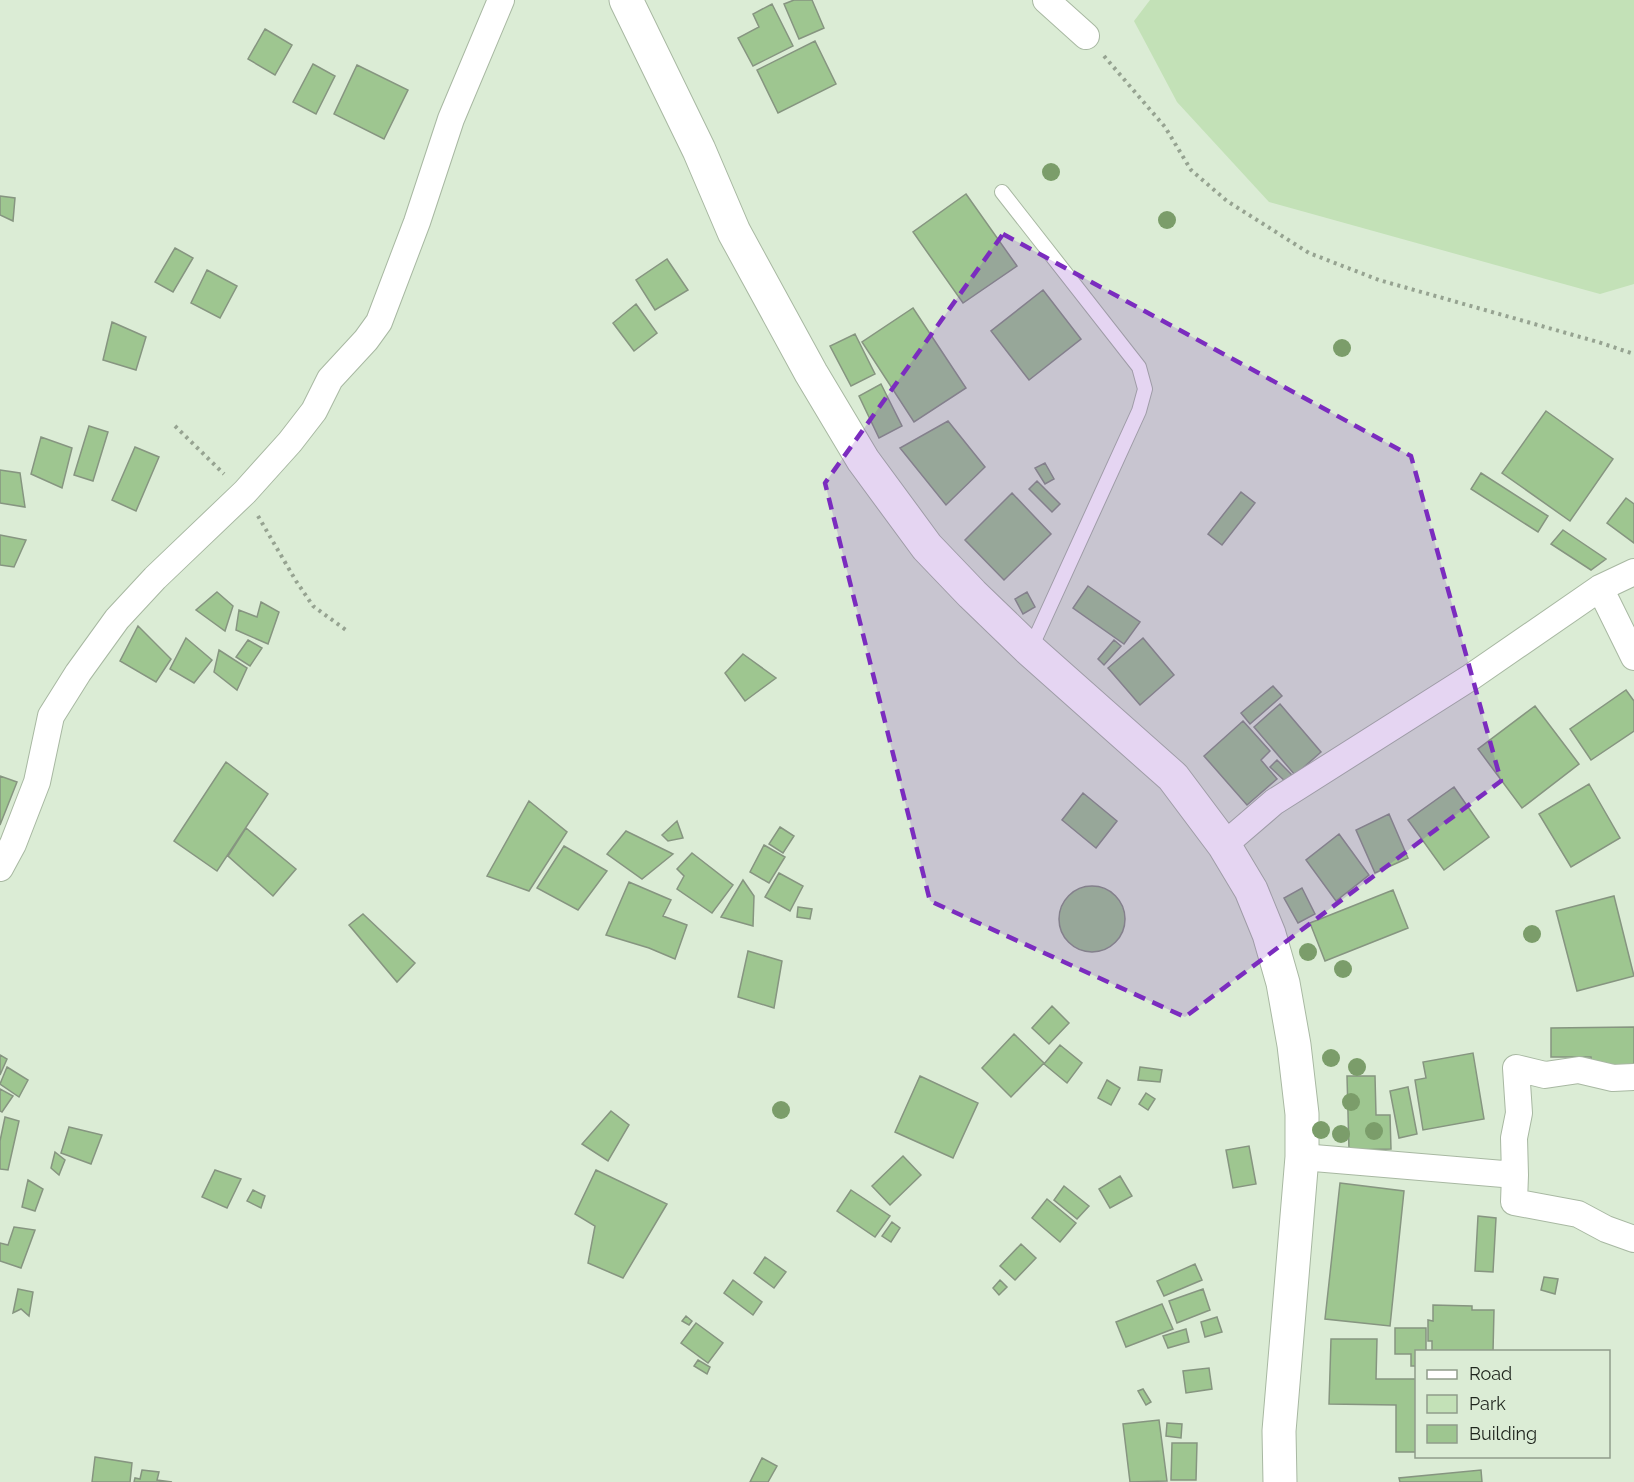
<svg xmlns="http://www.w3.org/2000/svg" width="1634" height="1482" font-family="Raleway,sans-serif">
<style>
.green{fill:#c3e1b7}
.building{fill:#9ec690;stroke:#869580;stroke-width:1.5}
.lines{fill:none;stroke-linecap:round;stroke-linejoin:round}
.service-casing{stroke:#a8b8a2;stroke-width:16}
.minor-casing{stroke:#a8b8a2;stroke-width:28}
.secondary-casing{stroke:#a8b8a2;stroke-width:35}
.path{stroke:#96a391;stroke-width:4;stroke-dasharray:3 4.5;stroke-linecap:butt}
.service{stroke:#fff;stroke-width:14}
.minor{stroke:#fff;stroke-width:26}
.secondary{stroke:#fff;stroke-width:33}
.tree{fill:#7b9d6a}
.marked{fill:#7b2cbf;fill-opacity:0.2;stroke:#7b2cbf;stroke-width:4.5;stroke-dasharray:12 8;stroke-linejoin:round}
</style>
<rect width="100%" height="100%" fill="#dbecd5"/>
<path class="green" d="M1150 0H1634V284L1600 294 1269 202 1177 102 1134 21Z"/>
<path class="building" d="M794 0H812L824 28 799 39 784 4Z
M772 4 793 46 753 66 738 38 759 27 753 14Z
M265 29 292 45 275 75 248 59Z
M815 41 836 84 778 113 757 70Z
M313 64 335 76 316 114 293 102Z
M357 65 408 90 384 139 334 114Z
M966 194 1017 266 963 303 913 232Z
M0 196 15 198 13 221 0 215Z
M175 248 193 258 173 292 155 282Z
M667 259 688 290 655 310 636 280Z
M207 270 237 286 220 318 191 303Z
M1043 290 1081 339 1029 380 991 331Z
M636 304 657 333 634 351 613 323Z
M913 308 966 388 914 422 862 342Z
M112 322 146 337 136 370 103 360Z
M855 334 875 374 851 386 830 346Z
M881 384 902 426 879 438 859 396Z
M1546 411 1613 459 1570 521 1502 473Z
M948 421 985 467 946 505 900 448Z
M89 426 108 432 93 481 74 475Z
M41 437 72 448 62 488 31 474Z
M135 447 159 457 136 511 112 500Z
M1045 463 1054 479 1045 484 1035 468Z
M0 470 20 473 25 507 0 503Z
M1481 473 1548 516 1538 532 1471 489Z
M1037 481 1060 504 1052 512 1029 489Z
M1241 492 1255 503 1222 545 1208 534Z
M1012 493 1051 534 1004 580 965 540Z
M1626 498 1634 504V543L1607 523Z
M1563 530 1606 559 1591 570 1551 544Z
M0 535 26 540 14 567 0 565Z
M1088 586 1140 622 1124 644 1073 608Z
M217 592 233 606 225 631 196 610Z
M1027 592 1035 607 1023 614 1015 599Z
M261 602 279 612 268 644 236 630 239 610 257 617Z
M138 626 171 659 156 682 120 661Z
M186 638 212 660 194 683 170 669Z
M1143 638 1174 675 1140 705 1108 668Z
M248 640 262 648 250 666 236 657Z
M1114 640 1121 646 1104 665 1098 659Z
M219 650 247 668 237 690 214 672Z
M743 654 776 678 745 701 725 673Z
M1273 686 1282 696 1250 724 1241 713Z
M1626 690 1634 701V731L1591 760 1570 729Z
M1280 704 1321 752 1295 775 1254 727Z
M1535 706 1579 764 1522 808 1478 749Z
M1243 721 1270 751 1261 760 1277 779 1247 805 1204 756Z
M1277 760 1295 778 1289 785 1270 767Z
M226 762 268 794 217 871 174 841Z
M0 776 17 782 0 825Z
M1589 784 1620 838 1571 867 1539 814Z
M1454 787 1489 837 1444 870 1408 820Z
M1083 793 1117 821 1096 848 1062 820Z
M529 801 567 832 529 891 487 876Z
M1389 814 1408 858 1375 873 1356 830Z
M677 821 683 838 668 841 662 835Z
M780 827 794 836 783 853 769 844Z
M246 828 296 869 273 896 228 856Z
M626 831 673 854 642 879 607 854Z
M1339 834 1369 875 1336 901 1306 860Z
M764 845 785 857 769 883 750 872Z
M564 846 607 871 578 910 537 888Z
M692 853 733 885 712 913 677 889 684 876 677 869Z
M779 873 803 886 790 911 765 897Z
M743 880 754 896 753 926 721 917Z
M629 882 671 900 663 916 687 925 675 959 649 948 606 935Z
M1059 919a33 33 0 1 1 66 0a33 33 0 1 1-66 0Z
M1302 888 1315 914 1298 923 1284 898Z
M1393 890 1408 928 1325 961 1310 923Z
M1614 896 1634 976 1577 991 1556 911Z
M798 907 812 909 810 919 797 917Z
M363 914 415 963 397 982 349 925Z
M748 951 782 961 774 1008 738 997Z
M1052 1006 1069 1023 1049 1044 1032 1028Z
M1634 1027V1078L1592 1066 1591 1057H1551V1028Z
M1014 1034 1044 1063 1011 1097 982 1068Z
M1060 1045 1082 1063 1067 1083 1044 1064Z
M1473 1053 1484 1119 1423 1130 1415 1080 1426 1078 1423 1062Z
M0 1055 7 1059 0 1075Z
M7 1067 28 1080 19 1097 0 1084Z
M1140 1067 1162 1070 1160 1082 1138 1080Z
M920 1076 978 1103 953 1158 895 1132Z
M1347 1076H1375L1376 1115H1390L1391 1149 1349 1150Z
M1107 1080 1120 1088 1111 1105 1098 1098Z
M1408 1087 1417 1134 1399 1138 1390 1091Z
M0 1089 13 1096 2 1112 0 1111Z
M1146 1093 1155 1099 1148 1110 1139 1104Z
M611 1111 629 1125 608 1161 582 1144Z
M5 1117 19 1121 8 1170 0 1169V1141Z
M69 1127 102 1135 91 1164 61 1153Z
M1249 1146 1256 1184 1233 1188 1226 1150Z
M55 1152 65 1160 59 1175 51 1168Z
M903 1156 921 1175 890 1205 872 1186Z
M215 1170 241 1179 227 1208 202 1197Z
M596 1170 667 1204 623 1278 588 1263 595 1226 575 1214Z
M1120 1176 1132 1196 1110 1208 1099 1189Z
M28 1180 43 1189 35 1211 22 1207Z
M1340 1183 1404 1191 1390 1326 1325 1319Z
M1064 1186 1089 1206 1077 1219 1054 1200Z
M253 1190 265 1196 261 1208 247 1201Z
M851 1190 890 1216 875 1237 837 1211Z
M1047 1199 1076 1223 1060 1242 1032 1218Z
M1478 1216 1496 1218 1493 1272 1475 1271Z
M892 1222 900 1228 891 1242 882 1236Z
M14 1227 35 1230 21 1268 0 1261V1243L8 1245Z
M1021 1244 1036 1258 1015 1280 1000 1266Z
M765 1257 786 1272 774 1288 754 1273Z
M1195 1264 1202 1280 1164 1296 1157 1281Z
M1544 1277 1558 1279 1555 1294 1541 1290Z
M733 1280 762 1302 753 1315 724 1293Z
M1000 1280 1007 1287 999 1295 993 1288Z
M18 1289 33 1292 29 1316 21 1309 13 1313Z
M1203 1289 1210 1310 1177 1323 1169 1301Z
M1162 1304 1173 1329 1126 1347 1116 1322Z
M1433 1305 1472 1306V1310H1494L1493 1352H1432V1341H1428V1320L1433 1321Z
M686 1316 692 1321 689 1325 682 1321Z
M1217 1317 1222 1332 1205 1337 1201 1322Z
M696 1323 723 1343 708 1363 681 1343Z
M1395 1328H1426V1352H1416V1366H1411V1354H1395Z
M1186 1329 1189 1342 1168 1348 1163 1336Z
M1331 1339H1377L1376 1379H1416V1452H1396V1405L1329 1404Z
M698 1360 710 1367 707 1374 694 1366Z
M1209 1368 1212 1389 1186 1393 1183 1371Z
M1143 1389 1151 1402 1146 1405 1138 1391Z
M1159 1420 1167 1481 1130 1482 1123 1424Z
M1167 1423 1182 1424 1181 1438 1166 1436Z
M1172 1443H1197L1196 1480H1171Z
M95 1457 132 1463 130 1482H92Z
M762 1458 777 1466 768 1482H750Z
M142 1470 159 1472 157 1480 172 1482H134L135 1478 140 1479Z
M1481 1470 1482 1482H1400L1399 1478Z"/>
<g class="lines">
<g class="service-casing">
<path id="service" d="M1002 192 1139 367 1145 389 1139 411 1030 650"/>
</g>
<g class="minor-casing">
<path id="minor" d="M1046 0 1086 36
M1600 588 1634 657
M1224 845 1274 802 1471 677 1600 588 1634 572
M0 868 13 844 37 782 51 716 78 673 117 619 155 578 245 492 290 442 314 411 330 379 366 340 379 322 417 222 451 119 501 0
M1634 1077 1613 1078 1579 1070 1545 1075 1516 1068 1519 1113 1514 1138 1515 1175 1514 1202 1578 1214 1606 1229 1634 1239
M1302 1157 1515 1175"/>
</g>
<g class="secondary-casing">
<path id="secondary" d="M626 0 699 150 734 232 811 373 863 460 927 547 972 594 1030 650 1173 777 1224 845 1251 890 1269 934 1283 983 1294 1045 1302 1114V1157L1279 1431 1280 1482"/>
</g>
<path class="path" d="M1104 56 1165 127 1191 170 1227 201 1309 253 1379 280 1598 342 1634 354
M175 426 224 474
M258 516 296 581 313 606 346 630"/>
<use href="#service" class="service"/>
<use href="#minor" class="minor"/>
<use href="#secondary" class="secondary"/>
</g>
<g class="tree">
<circle cx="1051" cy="172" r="9"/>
<circle cx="1167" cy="220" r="9"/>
<circle cx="1342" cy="348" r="9"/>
<circle cx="1532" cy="934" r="9"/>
<circle cx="1308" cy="952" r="9"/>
<circle cx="1343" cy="969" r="9"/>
<circle cx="1331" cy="1058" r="9"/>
<circle cx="1357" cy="1067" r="9"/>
<circle cx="1351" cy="1102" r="9"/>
<circle cx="781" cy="1110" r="9"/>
<circle cx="1321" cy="1130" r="9"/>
<circle cx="1374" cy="1131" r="9"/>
<circle cx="1341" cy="1134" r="9"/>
</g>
<path class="marked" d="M1003 234 1411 456 1501 781 1185 1017 930 901 825 483Z"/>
<rect x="1415" y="1350" width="195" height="108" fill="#dbecd5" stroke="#909c8b" stroke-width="1.5"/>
<rect x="1427" y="1370" width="30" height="9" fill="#ffffff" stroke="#909c8b" stroke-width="1.5"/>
<text x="1469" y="1380" font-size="18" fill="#1f251d">Road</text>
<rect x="1427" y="1395" width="30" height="18" fill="#c3e1b7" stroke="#909c8b" stroke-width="1.5"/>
<text x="1469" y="1410" font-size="18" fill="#1f251d">Park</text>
<rect x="1427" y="1425" width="30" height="18" fill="#9ec690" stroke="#909c8b" stroke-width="1.5"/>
<text x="1469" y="1440" font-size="18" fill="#1f251d">Building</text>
</svg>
